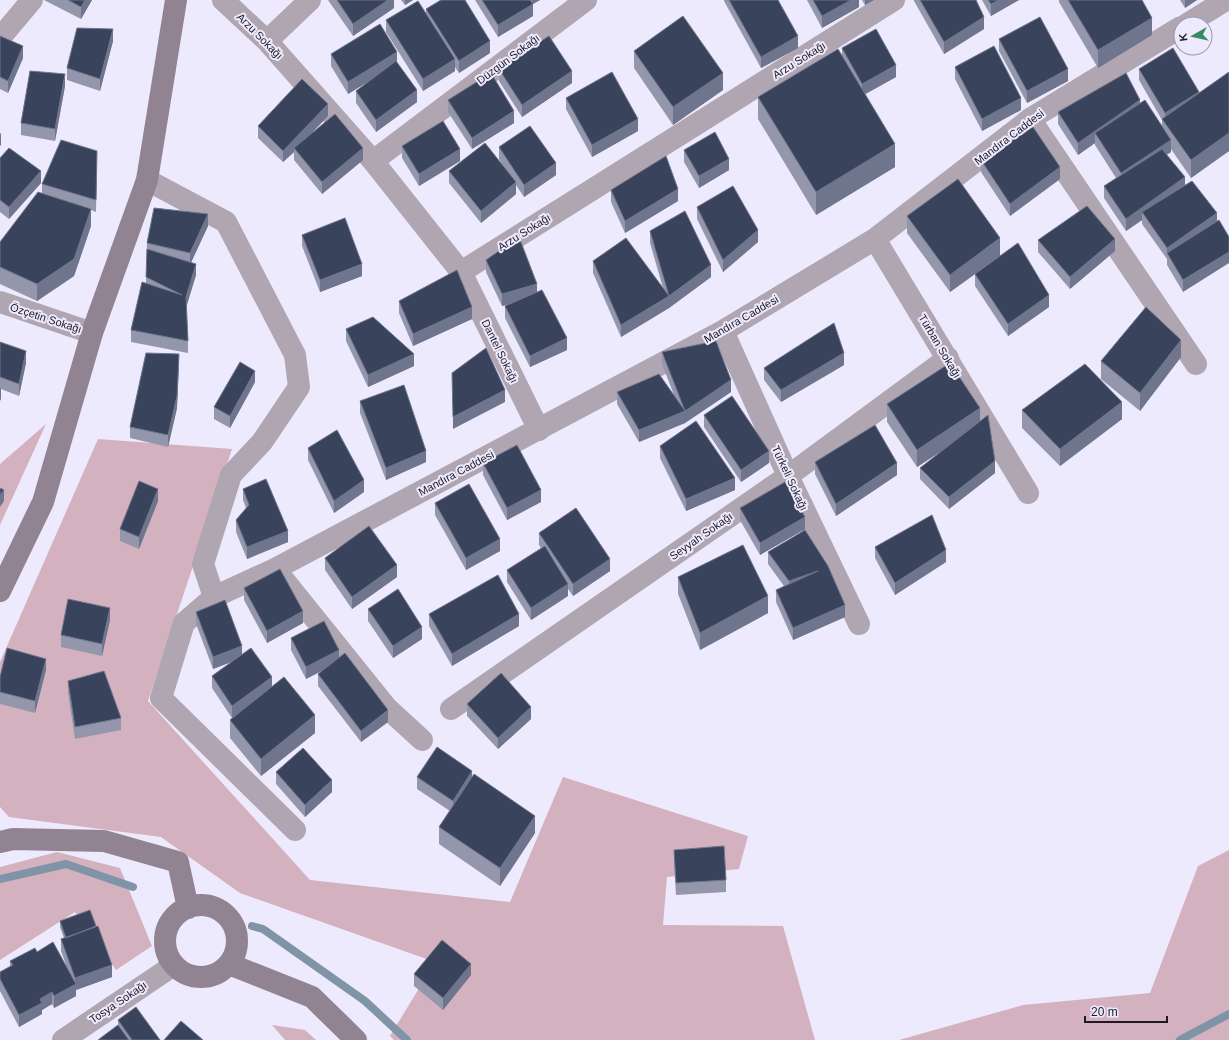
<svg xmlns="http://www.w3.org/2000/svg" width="1229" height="1040" font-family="Helvetica,sans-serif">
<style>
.forest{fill:#d4b1bf}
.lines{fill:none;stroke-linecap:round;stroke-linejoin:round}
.stream{stroke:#8094a8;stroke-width:8}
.street{stroke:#b0a6b1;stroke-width:22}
.secondary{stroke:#928393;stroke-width:22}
.wall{fill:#9496ac}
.shaded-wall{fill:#6f758c}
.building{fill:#39435c;stroke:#6f758c}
.labels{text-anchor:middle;stroke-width:4;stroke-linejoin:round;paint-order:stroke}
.street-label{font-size:11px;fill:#1d1a26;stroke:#eeeafd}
</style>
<rect width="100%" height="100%" fill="#eeeafd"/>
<path class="forest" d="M46 424 0 525V464Z
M98 439 232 449 148 701 310 880 510 902 563 777 748 836 739 869 667 877 663 925 783 926 815 1040H394L390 1036 435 962 240 893 161 837 9 817 0 807V662Z
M1229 850V1040H899L1023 1005 1150 993 1198 866Z
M57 852 120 868 152 946 116 970 75 912 0 960V867Z
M272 1025 305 1030 316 1040H285Z"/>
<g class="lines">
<path class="stream" d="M0 879 66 864 133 887
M252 926 263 929 365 1001 407 1040
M1180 1040 1229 1014"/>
<path class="street" d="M223 0 267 41 373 161 461 272 894 0
M1187 24 1226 0
M0 38 32 0
M267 41 310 0
M1030 119 1196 364
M373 161 586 0
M147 180 226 222 295 355 299 387 262 442 231 475 203 564 214 597 184 623 161 698 295 830
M875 239 1028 493
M461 272 539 430
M0 302 92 333
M723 331 788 476 859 624
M275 569 723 331 875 239 1030 119 1181 27
M214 597 275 569 386 707 422 740
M451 709 788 476 948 358
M63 1040 174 965"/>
<path class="secondary" d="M0 591 43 502 92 333 147 180 176 0
M0 842 13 839 104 841 178 862 188 908
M165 941a36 36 0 1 1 72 0a36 36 0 1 1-72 0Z
M229 964 312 997 356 1040"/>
</g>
<path class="wall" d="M44 0H92L81 19Z
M328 0H394V8L353 36Z
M401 0H413L405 5Z
M475 0H540L533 4V16L498 37Z
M724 0H778L798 48 761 68 724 1Z
M807 0H859V7L822 28Z
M862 0H874L865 5Z
M914 0H976L984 29 944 54 914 1Z
M982 0H1019L991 16Z
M1059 0H1142L1152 35 1098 68 1059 2Z
M1180 0H1197L1185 8Z
M426 9 490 53 459 73 455 67V71L423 91 386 32V20L426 14Z
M0 36 23 58 8 93 0 89Z
M999 39 1068 81 1027 103 999 51Z
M113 41 100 91 67 80V68Z
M842 48 896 77 865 94 895 167 816 215 758 119V97L842 55Z
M634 51 723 90 673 125 634 68Z
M331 54 397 63 417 102 376 132 356 103V91L371 80 348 94 331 66Z
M955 67 1021 110 982 131 955 79Z
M499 69 572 83 522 117 499 81Z
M1139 69 1199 93 1229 72V151L1191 178 1171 149V152L1166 155 1185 177 1183 292 1167 265V259L1142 224V220L1126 231 1104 198V186L1116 178 1095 145V143L1078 155 1058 124V112L1140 103 1162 126V120L1139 80Z
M65 86 55 141 21 135V123Z
M566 98 638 131 592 157 566 109Z
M448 100 514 123 472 149 448 112Z
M328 116 310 135 363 160 322 194 294 160V152L283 162 258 138V126Z
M402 146 460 161 419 186 402 158Z
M499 147 556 175 524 197 516 185V194L481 223 449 183V171L503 166 499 159Z
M684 150 729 170 699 188 684 162Z
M0 158 41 183 9 219 0 212Z
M981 160 1060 179 1010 216 981 172Z
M97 163 96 212 91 210V226L74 276 37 301 0 284V242L42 193V184Z
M611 190 678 201 625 233 611 202Z
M697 207 758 242 723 272 697 219Z
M907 216 1000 256 1049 307 1008 336 975 286V274L950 292 907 233Z
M208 226 191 262 196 275 186 307 188 341V353L131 342V330L146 283 147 243Z
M650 231 711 277 669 308 621 337 593 273V261L663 288 650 243Z
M302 235 362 276 320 292 302 246Z
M1038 240 1115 251 1070 289 1038 252Z
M486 260 537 293 567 350 530 367 505 318V306L510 304 502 306 486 272Z
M399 301 472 319 413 346 399 313Z
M346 329 414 366 368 387 346 341Z
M0 342 26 363 19 396 1 389 0 401Z
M662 352 731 392 685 423 639 442 617 404V392L674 395 662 364Z
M1181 357 1140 411 1101 379V361Z
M844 365 781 402 764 380V368Z
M179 366 177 408 168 447 130 438V427Z
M255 382 230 428 214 419V407Z
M360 401 426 462 386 480 360 413Z
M887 404 980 422 995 473 949 509 920 479V468L941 451 917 467 887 422Z
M1022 410 1122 419 1060 466 1022 428Z
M704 415 769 463 741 482 704 427Z
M660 446 735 490 686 511 660 458Z
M308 448 364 492 334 513 308 460Z
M815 462 897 475 836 516 815 474Z
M483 463 541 502 507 520 483 475Z
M243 489 288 542 247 559 236 532V520L246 508 243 500Z
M158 501 139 549 120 541V529Z
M435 503 500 551 466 570 435 515Z
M740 508 805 529 760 555 740 520Z
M539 533 610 571 573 596 568 589V596L531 620 507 582V570L541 548 539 545Z
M875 547 946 562 895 595 875 558Z
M768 552 845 617 793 640 776 602V590L784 586 768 564Z
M325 558 397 577 352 609 325 570Z
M678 577 768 613 700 650 678 594Z
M244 588 303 623 267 643 244 600Z
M368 609 422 639 393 658 368 621Z
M196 612 242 655 315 733 261 776 230 738V720L245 708 232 718 212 688V676L233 661 213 669 196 624Z
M429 614 519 626 452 666 429 626Z
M110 620 102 656 61 647V635Z
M291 638 339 658 388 722 361 742 318 686V674L325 669 306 679 291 650Z
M46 670 35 713 0 704V677Z
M68 681 121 718V730L75 739 68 693Z
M467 704 531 719 498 749 467 716Z
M276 772 332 792 305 817 276 784Z
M417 777H472L535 833 500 886 439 844V827L450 811 417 789Z
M674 850 726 880V892L676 895 674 862Z
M60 921 112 977 76 990V996L54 1008 52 1004 42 1010V1014L19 1027 0 991V972L10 966V961L37 952 66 965 61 951V939L64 938 60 927Z
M414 974 471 975 443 1010 414 986Z
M118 1020 160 1040H98L118 1025Z"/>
<path class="shaded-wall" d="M85 0H92L81 19V7Z
M388 0H394V8L353 36V24Z
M405 0H413L405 5Z
M532 0H540L533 4V16L498 37V25L532 4Z
M851 0H859V7L822 28V16Z
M865 0H874L865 5Z
M999 0H1019L991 16V4Z
M1185 0H1197L1185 8Z
M984 17V29L944 54V42Z
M1152 18V35L1098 68V50Z
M113 29V41L100 91V79Z
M798 36V48L761 68V57Z
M490 41V53L459 73V61Z
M23 46V58L8 93V81Z
M397 52V64L348 94V82Z
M455 59V71L423 91V79Z
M896 65V77L862 96V84Z
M1068 69V81L1027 103V91Z
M572 71V83L522 117V105Z
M723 73V90L673 125V107Z
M65 74V86L55 141V129Z
M417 90V102L376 132V120Z
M1199 92V104L1165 123V113Z
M1021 98V110L982 131V119Z
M1140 100V112L1095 133V143L1078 155V143Z
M328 104V116L295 150 294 148V152L283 162V151Z
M514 111V123L472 149V138Z
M638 119V131L592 157V145Z
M1 133V145L0 146V134Z
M1229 133V151L1191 178V160Z
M1171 140V152L1121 185V173Z
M895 144V167L816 215V192Z
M363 148V160L322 194V182Z
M460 149V161L419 186V174Z
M729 159V170L699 188V176Z
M556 163V175L524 197V185Z
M1060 167V179L1010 216V204Z
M41 171V183L9 219V207Z
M1185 177V189L1142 212V220L1126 231V219Z
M516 182V194L481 223V211Z
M678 189V201L625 233V221Z
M91 209V226L74 276 37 301V284Z
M1217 213V224L1167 253V248Z
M208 214V226L190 265V253Z
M758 230V242L723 272V260Z
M1000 238V256L950 292V275Z
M1115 239V251L1070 289V277Z
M1229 252V263L1183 292V280Z
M196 264V275L186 308V297Z
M362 264V276L320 292V280Z
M711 265V277L669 308 621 337V325L669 296Z
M537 284V296L502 306V294Z
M1049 295V307L1008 336V324Z
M472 307V319L413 346V334Z
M567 338V350L530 367V356Z
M1181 340V357L1140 411V393Z
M26 351V363L19 396V384Z
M844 353V365L781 402V390Z
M179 354 177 408 168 447V435Z
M414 354V366L368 387V375Z
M255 371V382L230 428V416Z
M731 380V392L685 423 639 442V430L685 411Z
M1 387V399L0 401V389Z
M505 390V402L453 429V417Z
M1122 402V419L1060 466V449Z
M980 408V426L917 467V450Z
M426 451V462L386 480V468Z
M769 451V463L741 482V470Z
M995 461V473L949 509V497Z
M897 463V475L836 516V504Z
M735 478V490L686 511V499Z
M364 480V492L334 513V501Z
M158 489V501L139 549V537Z
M4 490V501L0 507V495Z
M541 490V502L507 520V508Z
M805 517V529L760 555V543Z
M288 531V542L247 559V547Z
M500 539V551L466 570V558Z
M946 550V562L895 595V583Z
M610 559V571L573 596V584Z
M397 565V577L352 609V597Z
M818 571 789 593V581Z
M568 584V596L531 620V608Z
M768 596V613L700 650V633Z
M845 605V617L793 640V628Z
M110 608V620L102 656V644Z
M303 611V623L267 643V631Z
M519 614V626L452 666V654Z
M422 627V639L393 658V646Z
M242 646V658L213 669V657Z
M339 650V662L306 679V667Z
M46 659V670L35 713V701Z
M272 677V689L232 718V706Z
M531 707V719L498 749V738Z
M388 710V722L361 742V731Z
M315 715V733L261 776V759Z
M472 771V783L453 813V801Z
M332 780V792L305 817V805Z
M535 816V833L500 886V868Z
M471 964V975L443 1010V998Z
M112 965V977L76 990V996L54 1008V996L75 985V978Z
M52 992V1004L42 1010V1014L19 1027V1015L40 999Z"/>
<path class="building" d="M68 0H85L81 7Z
M337 0H388L353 24Z
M441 0H465L490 41 459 61 426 9Z
M482 0H530L533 4 498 25Z
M729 0H778L798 36 761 57Z
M813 0H851L822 16Z
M920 0H976L984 17 944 42Z
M988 0H999L991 4Z
M1068 0H1142L1152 18 1098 50Z
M418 1 455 59 423 79 386 20Z
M683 16 723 73 673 107 634 51Z
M1040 17 1068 69 1027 91 999 39Z
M380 24 397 52 348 82 331 54Z
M77 28 113 29 100 79 67 68Z
M876 29 896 65 862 84 842 48Z
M0 36 23 46 8 81 0 77Z
M549 36 572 71 522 105 499 69Z
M994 46 1021 98 982 119 955 67Z
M1173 48 1199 92 1165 113 1139 69Z
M838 49 895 144 816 192 758 97Z
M396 61 417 90 376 120 356 91Z
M30 71 65 74 55 129 21 123Z
M612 72 638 119 592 145 566 98Z
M1229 72V133L1191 160 1162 119Z
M491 73 514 111 472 138 448 100Z
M1126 73 1140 100 1078 143 1058 112Z
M302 79 328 104 283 151 258 126Z
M1145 100 1171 140 1121 173 1095 133Z
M335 114 363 148 322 182 294 148Z
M443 121 460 149 419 174 402 146Z
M530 126 556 163 524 185 499 147Z
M1033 127 1060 167 1010 204 981 160Z
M715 132 729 159 699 176 684 150Z
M61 140 97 151 96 200 42 184Z
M485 143 516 182 481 211 449 171Z
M9 148 41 171 9 207 0 200V158Z
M1162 149 1185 177 1126 219 1104 186Z
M666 156 678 189 625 221 611 190Z
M958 179 1000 238 950 275 907 216Z
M1192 181 1217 213 1167 248 1142 212Z
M733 186 758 230 723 260 697 207Z
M38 192 91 209 74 259 37 284 0 267V242Z
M1087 206 1115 239 1070 277 1038 240Z
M154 208 208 214 190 253 147 243Z
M685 211 711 265 669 296 650 231Z
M345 218 362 264 320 280 302 235Z
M1219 220 1229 237V252L1183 280 1167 253Z
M519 237 537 284 502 294 486 260Z
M626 238 669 296 621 325 593 261Z
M1018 243 1049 295 1008 324 975 274Z
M147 249 196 264 186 297 188 341 131 330 142 282 182 295 146 277Z
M457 270 472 307 413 334 399 301Z
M542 290 567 338 530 356 505 306Z
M1146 307 1181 340 1140 393 1101 361Z
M373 317 414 354 368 375 346 329Z
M834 323 844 353 781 390 764 368Z
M716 341 731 380 685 411 639 430 617 392 659 374 685 411 662 352Z
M0 342 26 351 19 384 0 377Z
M486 348 505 390 453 417 452 373Z
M146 353 179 354 177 396 168 435 130 427Z
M240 362 255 371 230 416 214 407Z
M950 363 980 408 917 450 887 404Z
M1085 364 1122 402 1060 449 1022 410Z
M404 385 426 451 386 468 360 401Z
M732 396 769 451 741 470 704 415Z
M988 415 995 461 949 497 920 468Z
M696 421 735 478 686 499 660 446Z
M875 425 897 463 836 504 815 462Z
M337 430 364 480 334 501 308 448Z
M517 445 541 490 507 508 483 463Z
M266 479 288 531 247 547 236 520 249 505 243 489Z
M139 481 158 489 139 537 120 529Z
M785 482 805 517 760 543 740 508Z
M469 484 500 539 466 558 435 503Z
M0 488 4 490 0 495Z
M576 508 610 559 573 584 539 533Z
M932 515 946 550 895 583 875 547Z
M369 526 397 565 352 597 325 558Z
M805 530 828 566 845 605 793 628 776 590 818 571 789 581 768 552Z
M743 545 768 596 700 633 678 577Z
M545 546 568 584 531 608 507 570Z
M280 569 303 611 267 631 244 588Z
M498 575 519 614 452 654 429 614Z
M398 589 422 627 393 646 368 609Z
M68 599 110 608 102 644 61 635Z
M225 600 242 646 213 657 196 612Z
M324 621 339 650 306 667 291 638Z
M7 648 46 659 35 701 0 692V677Z
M251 648 272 677 232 706 212 676Z
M345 653 388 710 361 731 318 674Z
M104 671 121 718 75 727 68 681Z
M501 673 531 707 498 738 467 704Z
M284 677 315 715 261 759 230 720Z
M437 747 472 771 453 801 417 777Z
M303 748 332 780 305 805 276 772Z
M474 774 535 816 500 868 439 827Z
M724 846 726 880 676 883 674 850Z
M90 910 96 926 66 938 60 921Z
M98 926 112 965 75 978 61 939Z
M442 940 471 964 443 998 414 974Z
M53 942 76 984 54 996 52 992 40 999 42 1003 19 1015 0 979V972L13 965 10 961 35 948 37 952Z
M136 1007 160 1040H132L118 1020Z
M181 1021 203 1040H164Z
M118 1025 129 1040H98Z"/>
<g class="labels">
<g class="street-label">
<text transform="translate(260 36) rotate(45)" y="4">Arzu Sokağı</text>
<text transform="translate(508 59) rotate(-37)" y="4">Düzgün Sokağı</text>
<text transform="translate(799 60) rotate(-32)" y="4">Arzu Sokağı</text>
<text transform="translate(1009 137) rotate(-37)" y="4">Mandıra Caddesi</text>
<text transform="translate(524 232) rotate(-32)" y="4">Arzu Sokağı</text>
<text transform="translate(46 318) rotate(18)" y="4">Özçetin Sokağı</text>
<text transform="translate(741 319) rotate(-30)" y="4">Mandıra Caddesi</text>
<text transform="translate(940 346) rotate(59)" y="4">Türban Sokağı</text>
<text transform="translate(500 351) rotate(64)" y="4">Dantel Sokağı</text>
<text transform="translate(456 473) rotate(-28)" y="4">Mandıra Caddesi</text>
<text transform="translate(790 478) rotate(65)" y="4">Türkeli Sokağı</text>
<text transform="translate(701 536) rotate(-35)" y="4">Seyyah Sokağı</text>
<text transform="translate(118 1002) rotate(-34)" y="4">Tosya Sokağı</text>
</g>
</g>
<g transform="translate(1193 36) rotate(262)"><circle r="19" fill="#eeeafd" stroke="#9a97a7"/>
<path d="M0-3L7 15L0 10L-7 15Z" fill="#378c60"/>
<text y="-6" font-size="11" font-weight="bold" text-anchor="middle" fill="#1d1a26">K</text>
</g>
<path d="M1085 1016v6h82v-6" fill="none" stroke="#1d1a26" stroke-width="2"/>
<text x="1091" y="1016" font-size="12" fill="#1d1a26" stroke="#eeeafd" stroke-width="3" paint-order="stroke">20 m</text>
</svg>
